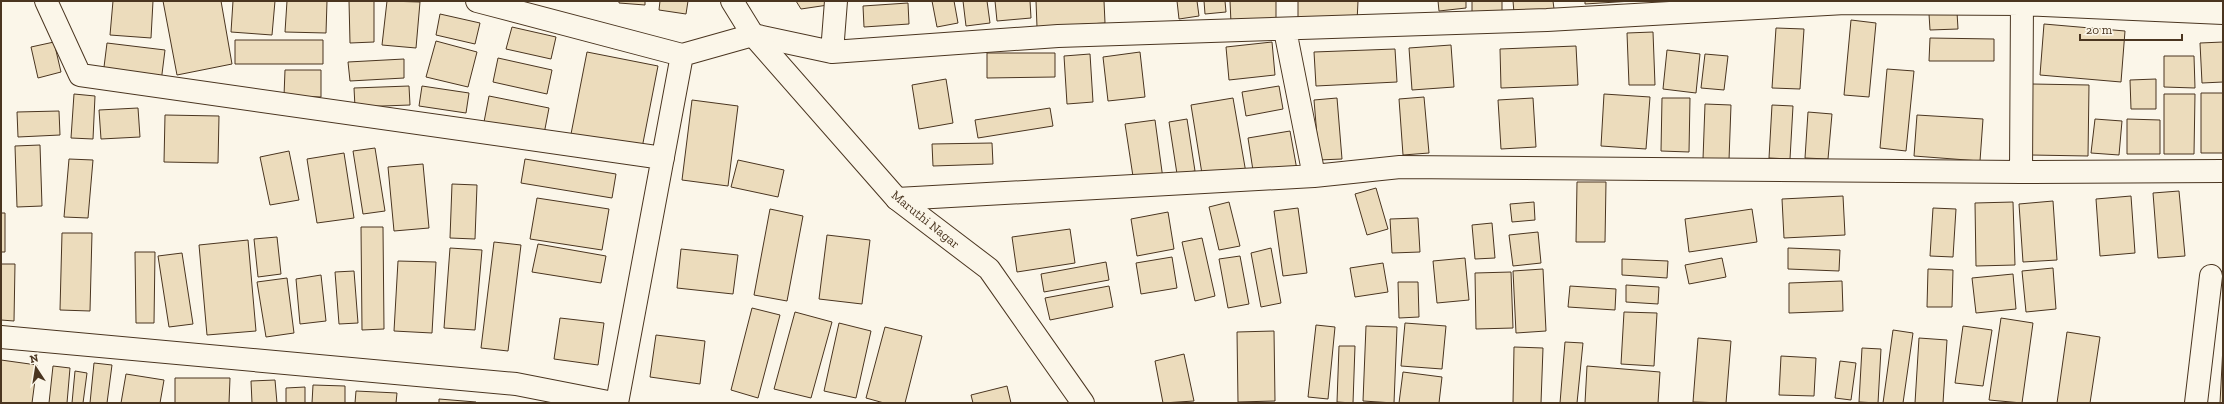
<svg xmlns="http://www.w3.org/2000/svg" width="2224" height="404" font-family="'Zilla Slab',serif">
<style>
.building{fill:#ecdcbc;stroke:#4a3520}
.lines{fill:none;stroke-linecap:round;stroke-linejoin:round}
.street-casing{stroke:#4a3520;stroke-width:24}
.secondary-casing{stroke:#4a3520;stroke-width:24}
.street{stroke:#fbf6e9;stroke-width:22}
.secondary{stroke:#fbf6e9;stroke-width:22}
.labels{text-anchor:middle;stroke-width:3;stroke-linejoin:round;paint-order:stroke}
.street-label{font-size:13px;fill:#4a3520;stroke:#fbf6e9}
</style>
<rect width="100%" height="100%" fill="#fbf6e9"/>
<path class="building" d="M113 1H153L151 38 110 35Z
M163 1H221L232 64 177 75Z
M233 1H275L272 35 231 32Z
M287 1H327L326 33 285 32Z
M349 1H374V42L350 43Z
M387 1 420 2 416 48 382 45Z
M619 1H645V5L619 3Z
M660 1H688L686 14 659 10Z
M796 1H828V5L801 9Z
M932 1H954L958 23 937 27Z
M963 1H987L990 23 966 26Z
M995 1H1030L1031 18 997 21Z
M1036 1H1104L1105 23 1037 27Z
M1177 1H1197L1199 16 1179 19Z
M1204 1H1225L1226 12 1205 14Z
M1230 1H1276V23H1231Z
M1298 1H1358L1357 22 1298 20Z
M1438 1H1466V8L1439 11Z
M1472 1H1502V13L1472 15Z
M1513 1H1553L1554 9 1514 13Z
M1585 1H1632L1585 4Z
M908 3 909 24 864 27 863 6Z
M1957 12 1958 29 1930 30 1929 14Z
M440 14 480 23 475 44 436 35Z
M1851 20 1876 23 1869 97 1844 95Z
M2044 24 2125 31 2121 82 2040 75Z
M512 27 556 37 551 59 506 49Z
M1776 28 1804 29 1800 89 1772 88Z
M1653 32 1655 85H1629L1627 33Z
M1930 38 1994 39V61H1929Z
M235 40H323V64H235Z
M436 41 477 52 468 87 426 77Z
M54 42 61 72 38 78 31 47Z
M1272 42 1275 75 1229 80 1226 47Z
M2223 42V82L2202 83 2200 43Z
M107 43 165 50 161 82 103 75Z
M1451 45 1454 87 1412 90 1409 48Z
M1576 46 1578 85 1501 88 1500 49Z
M1395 49 1397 82 1316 86 1314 52Z
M1667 50 1700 54 1696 93 1663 89Z
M587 52 658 66 642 148 571 134Z
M1140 52 1145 97 1108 101 1103 57Z
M987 53H1055V77L987 78Z
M1090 54 1093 102 1067 104 1064 56Z
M1705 54 1728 56 1724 90 1701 88Z
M2164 56H2194L2195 88 2164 87Z
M498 58 552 70 547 94 493 82Z
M404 59V78L350 81 348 62Z
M1887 69 1914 71 1906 151 1880 148Z
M285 70H321V97L284 96Z
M946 79 953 123 919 129 912 85Z
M2156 79V109H2131L2130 80Z
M2032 84 2089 85 2088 156 2031 155Z
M409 86 410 105 355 107 354 88Z
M422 86 469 93 466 113 419 106Z
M1279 86 1283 109 1246 116 1242 92Z
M2201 93H2223V153H2201Z
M74 94 95 96 93 139 71 138Z
M1604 94 1650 97 1646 149 1601 146Z
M2164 94H2195L2194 154H2164Z
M489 96 549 108 544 134 484 122Z
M1424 97 1429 153 1403 155 1399 99Z
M1233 98 1246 173 1203 180 1191 105Z
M1337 98 1342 159 1319 160 1314 100Z
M1533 98 1536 147 1501 149 1498 100Z
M1662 98H1690L1689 152 1661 151Z
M692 100 738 106 728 186 682 180Z
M1705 104 1731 105 1729 160 1703 159Z
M1772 105 1793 106 1790 159 1769 158Z
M138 108 140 137 101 139 99 110Z
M1050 108 1053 126 978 138 975 120Z
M59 111 60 135 18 137 17 112Z
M1808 112 1832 114 1828 159 1805 158Z
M165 115 219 116 218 163 164 162Z
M1917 115 1983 119 1980 161 1914 156Z
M1187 119 1195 171 1177 174 1169 122Z
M2095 119 2122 121 2119 155 2091 153Z
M2127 119 2160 120V154H2127Z
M1155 120 1163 179 1134 183 1125 124Z
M1290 131 1297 170 1254 177 1248 138Z
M992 143 993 164 933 166 932 144Z
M40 145 42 206 17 207 15 146Z
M375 148 385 211 363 214 353 151Z
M289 151 299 200 270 205 260 157Z
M344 153 354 218 317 223 307 159Z
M69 159 93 160 88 218 64 217Z
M525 159 616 174 612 198 521 183Z
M738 160 784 170 778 197 731 187Z
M423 164 429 228 394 231 388 167Z
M1577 182H1606L1605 242H1576Z
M452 184 477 185 475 239 450 238Z
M1376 188 1388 229 1367 235 1355 194Z
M2179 191 2185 256 2158 258 2153 193Z
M1843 196 1845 235 1784 238 1782 199Z
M2131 196 2135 253 2100 256 2096 199Z
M537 198 609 209 602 250 530 239Z
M2053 201 2057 260 2023 262 2019 204Z
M1229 202 1240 246 1219 250 1209 207Z
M1534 202 1535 220 1512 222 1510 204Z
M2013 202 2015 265 1976 266 1975 203Z
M1298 208 1307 273 1283 276 1274 211Z
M1933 208 1956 209 1953 257 1930 256Z
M770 209 803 216 787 301 754 295Z
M1752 209 1757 242 1689 252 1685 219Z
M1168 212 1174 249 1137 256 1131 219Z
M1 213H5V252H1Z
M1418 218 1420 252 1392 253 1390 219Z
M1492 223 1495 258 1475 259 1472 225Z
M361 227H383L384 329 362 330Z
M1070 229 1075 263 1017 272 1012 237Z
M1538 232 1541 263 1513 266 1509 235Z
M62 233H92L90 311 60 310Z
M827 235 870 240 862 304 819 299Z
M277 237 281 274 258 277 254 239Z
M1202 238 1215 296 1195 301 1182 242Z
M248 240 256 331 207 335 199 245Z
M494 242 521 245 508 351 481 348Z
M538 244 606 256 601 283 532 272Z
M450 248 482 250 475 330 444 328Z
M1271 248 1281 303 1261 307 1251 253Z
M1788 248 1840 250 1839 271 1788 269Z
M681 249 738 255 733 294 677 288Z
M135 252H155L154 323H136Z
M182 253 193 324 169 327 158 256Z
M1240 256 1249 304 1228 308 1219 259Z
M1172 257 1177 288 1141 294 1136 263Z
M1465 258 1469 300 1437 303 1433 261Z
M1722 258 1726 277 1689 284 1685 265Z
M1622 259 1668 261 1667 278 1622 275Z
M398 261 436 262 432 333 394 331Z
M1106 262 1109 280 1044 292 1041 274Z
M1383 263 1388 292 1355 297 1350 268Z
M1 264H15L14 321 1 320Z
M2053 268 2056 309 2026 312 2022 271Z
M1543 269 1546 331 1516 333 1513 271Z
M1928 269 1953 270 1952 307H1927Z
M354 271 358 323 339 324 335 272Z
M1511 272 1513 328 1476 329 1475 273Z
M2013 274 2016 309 1976 313 1972 278Z
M321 275 326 321 300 324 296 279Z
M287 278 294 333 266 337 257 282Z
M1842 281 1843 311 1789 313V283Z
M1398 282H1418L1419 317 1399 318Z
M1626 285 1659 287 1658 304 1626 302Z
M1109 286 1113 307 1050 320 1045 298Z
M1570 286 1616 289 1615 310 1568 307Z
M752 308 780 315 758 398 731 390Z
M795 312 832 322 811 398 774 389Z
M1624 312 1657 313 1654 366 1621 364Z
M560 318 604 323 598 365 554 359Z
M2001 318 2033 323 2022 403 1989 400Z
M839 323 871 331 856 398 824 391Z
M1405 323 1446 326 1442 369 1401 366Z
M1316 325 1335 327 1328 399 1308 397Z
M1366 326 1397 327 1394 403 1363 401Z
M1963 326 1992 330 1983 386 1955 383Z
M885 327 922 336 905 403H884L866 398Z
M1893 330 1913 333 1903 403H1883Z
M1274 331 1275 401 1238 402 1237 332Z
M2067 332 2100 337 2090 403H2057Z
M656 335 705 341 700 384 650 377Z
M1698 338 1731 341 1726 403 1693 402Z
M1919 338 1947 340 1943 403H1915Z
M1565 342 1583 343 1577 403H1560Z
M1339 346H1355L1353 403 1337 402Z
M2223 346V403H2220Z
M1514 347 1543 348 1541 403H1513Z
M1862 348 1881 349 1878 403 1859 402Z
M1184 354 1194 401 1163 403 1155 361Z
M1781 356 1816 358 1814 396 1779 395Z
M1 360 37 365 32 403H1Z
M1840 361 1856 363 1851 400 1835 398Z
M94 363 112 365 107 403H90Z
M53 366 70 368 67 403H49Z
M1587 366 1660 372 1658 403H1585Z
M75 371 87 373 83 403H72Z
M1403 372 1442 377 1439 403H1399Z
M126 374 164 380 160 403H121Z
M175 378H230L229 403H175Z
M275 380 277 403H252L251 381Z
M313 385 345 386V403H312Z
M1007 386 1011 403H973L971 395Z
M305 387V403H286V388Z
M356 391 397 393 396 403H355Z
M439 399 476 402V403H439Z"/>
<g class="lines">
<g class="street-casing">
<path id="street" d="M46 1 80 75 663 158
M477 1 682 55 753 35 832 52 1058 36 1547 20 1845 3 2022 4 2223 13
M1285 30 1314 176
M832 52 836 1
M2021 172 2022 1
M897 199 1314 176 1400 167 2021 172 2223 171
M1 337 516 384 613 403
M617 403 682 55
M2196 403 2211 276"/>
</g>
<g class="secondary-casing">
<path id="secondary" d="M732 1 753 35 897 199 989 269 1083 403"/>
</g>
<use href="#street" class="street"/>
<use href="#secondary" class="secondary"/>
</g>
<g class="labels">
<g class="street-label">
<text transform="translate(926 219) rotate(39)" y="5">Maruthi Nagar</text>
</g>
</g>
<rect width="2224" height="404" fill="none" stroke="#4a3520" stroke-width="4"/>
<g transform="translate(36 368) rotate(348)" stroke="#fbf6e9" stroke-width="3" paint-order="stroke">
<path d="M0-3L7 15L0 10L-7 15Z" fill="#4a3520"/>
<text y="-6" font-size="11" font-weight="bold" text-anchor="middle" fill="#4a3520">N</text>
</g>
<path d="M2080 34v6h102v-6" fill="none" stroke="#4a3520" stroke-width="2"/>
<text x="2086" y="34" font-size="12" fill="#4a3520" stroke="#fbf6e9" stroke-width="3" paint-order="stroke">20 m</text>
</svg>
